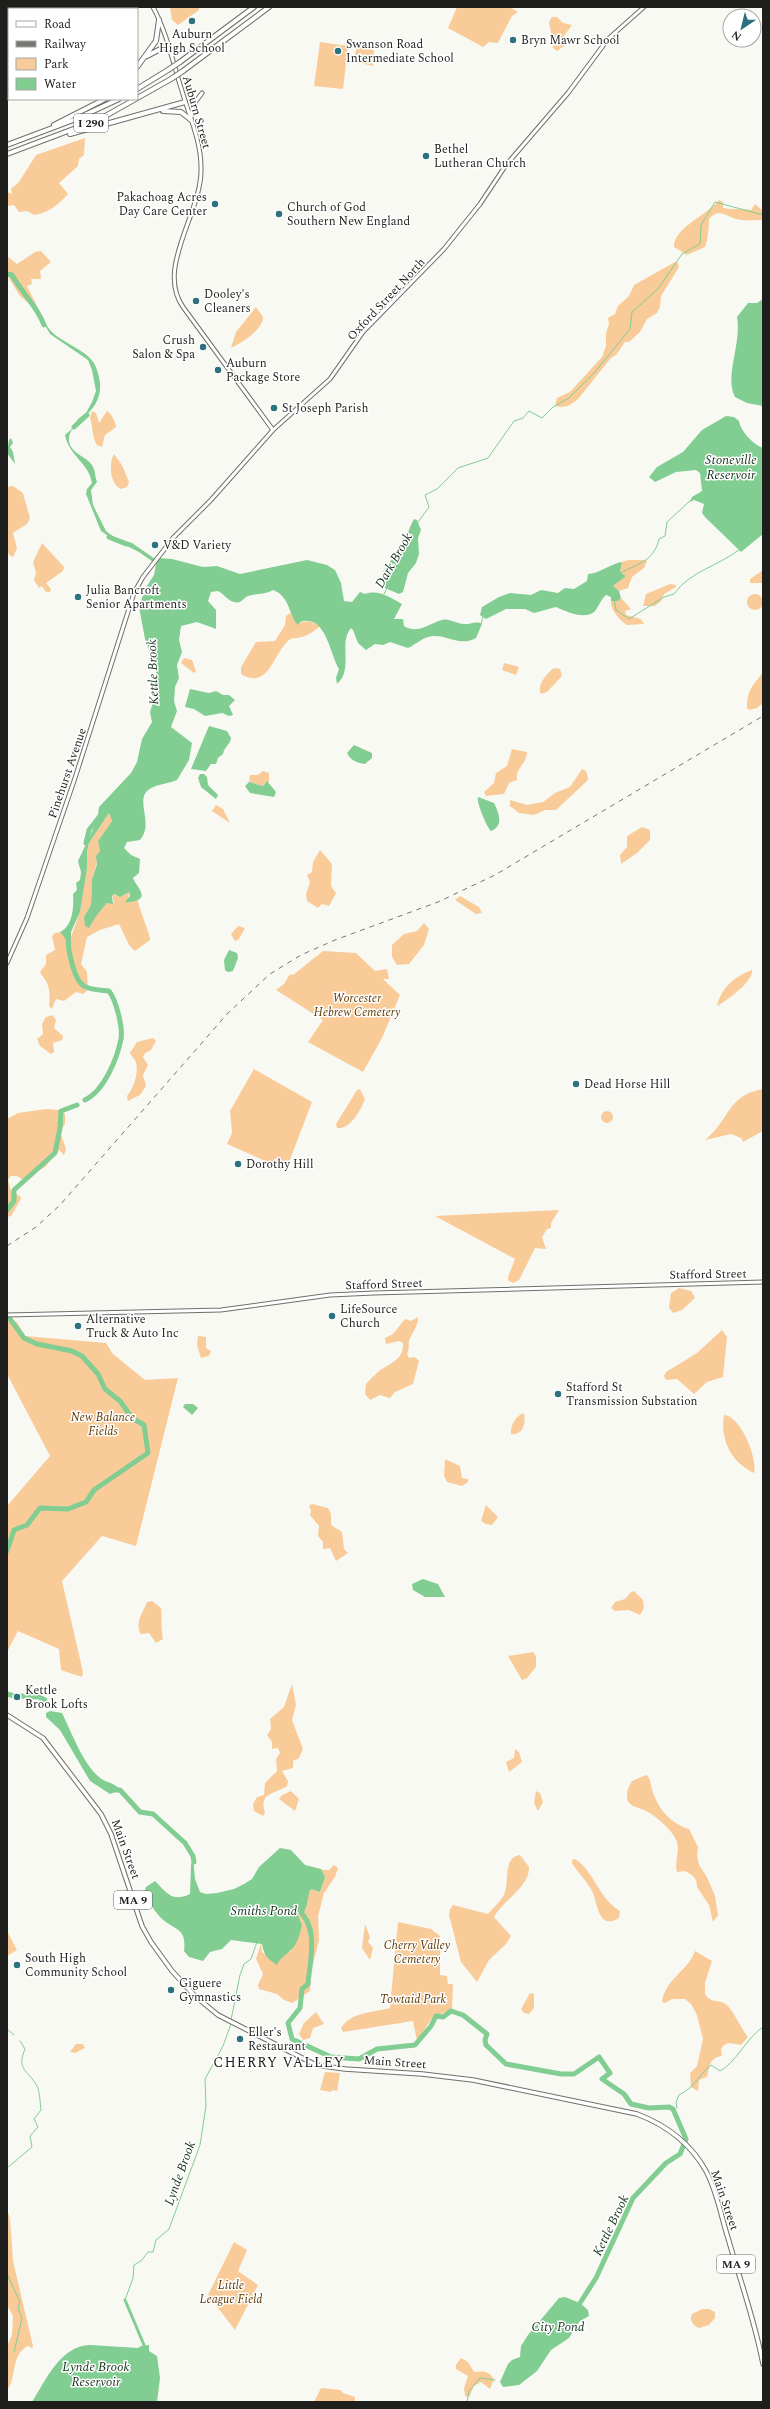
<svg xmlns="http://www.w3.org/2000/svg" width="770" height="2409" font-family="Spectral,serif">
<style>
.green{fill:#f9cb98}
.water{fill:#81cd92}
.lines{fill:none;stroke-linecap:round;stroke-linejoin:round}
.stream{stroke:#81cd92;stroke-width:1}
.canal{stroke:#81cd92;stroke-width:3}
.river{stroke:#81cd92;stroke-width:5}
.secondary-casing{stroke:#6f706b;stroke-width:5}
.trunk-casing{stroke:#6f706b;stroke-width:5.5}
.motorway-casing{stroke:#6f706b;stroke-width:6}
.secondary{stroke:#fff;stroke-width:3}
.trunk{stroke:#fff;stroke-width:3.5}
.motorway{stroke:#fff;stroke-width:4}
.rail{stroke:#767673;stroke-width:1;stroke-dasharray:5 5;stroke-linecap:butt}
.motorway-bridge-casing{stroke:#6f706b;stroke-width:6;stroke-linecap:butt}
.motorway-bridge{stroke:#fff;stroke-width:4}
.poi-dot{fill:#2b727e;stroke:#fff;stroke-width:1.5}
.labels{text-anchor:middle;stroke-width:3;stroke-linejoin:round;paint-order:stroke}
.shield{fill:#fff;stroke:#626260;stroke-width:1}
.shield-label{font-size:11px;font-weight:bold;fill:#1e1e1c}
.poi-label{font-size:12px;fill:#1e1e1c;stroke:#fff;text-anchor:start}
.street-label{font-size:12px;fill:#1e1e1c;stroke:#fff}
.park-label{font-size:12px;font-style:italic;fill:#603a00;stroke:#fff}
.water-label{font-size:13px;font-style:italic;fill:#14341d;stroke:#fff}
.quarter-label{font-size:14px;letter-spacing:1px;fill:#1e1e1c;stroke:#fff}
</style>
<rect width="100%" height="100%" fill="#f9f9f4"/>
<path class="green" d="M7 7H54L51 9H9V31L7 32Z
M170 7H199V10L178 25 172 20Z
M457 7H509L518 12 512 16 498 43 489 42 483 47 448 28Z
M552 17H557L563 23 572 25 561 40 564 46 557 51 552 47 559 41 552 38 549 22Z
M359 40 367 43 374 51 373 66 353 61Z
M320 42 348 46 343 89 314 86Z
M85 138 84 155 79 159 78 166 59 183 68 194C58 205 48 213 34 215L27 211 19 212 14 205 7 206V192L12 194 11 189 19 182 36 155Z
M719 200 723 202V208C733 210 742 208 751 210L755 204 763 211 762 220C754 220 743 221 736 219 725 216 719 208 709 219 709 227 708 240 705 247L687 255 674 247C673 228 709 214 719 200Z
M41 251 51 262 40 271 41 279H31L32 284 27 286 38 308 36 310 20 296 7 275V256L17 264 35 252Z
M675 262 678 263 679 267 661 296 660 307 657 313 647 319 640 332 629 342H625L616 355 611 358 578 399C571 405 564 409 555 406L557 398 570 392 602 357 606 346V333L609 324 608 318 615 314 618 306 629 296 634 285Z
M256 307 263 317C263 330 241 343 231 348L236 332Z
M92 411 96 413 99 423 107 411C112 414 115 421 116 427L105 435 102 447 97 445C92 437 93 427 90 418Z
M114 454 122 465 129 482 127 487 121 489C109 483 109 463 114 454Z
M13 486 23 493 30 518 27 524 13 533 17 548 13 557 9 555 7 548V487Z
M42 543 64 567 63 571 46 583 51 589 50 592H46L42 586 39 588 34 580 36 573 33 562Z
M628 560H646L647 561 644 568 632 577 628 588 619 591 613 586 626 576 620 572 622 562Z
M763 570V583H750V579Z
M670 584 676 585V587L664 594 661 601 655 606H643L646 594Z
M747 602a8 8 0 1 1 16 0a8 8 0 1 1-16 0Z
M621 598 631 609 625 611 626 615 641 619 644 624 627 625C620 621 610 609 611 601H618Z
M292 612 296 623 310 621 320 626C316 630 307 636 301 637 297 639 294 637 289 640 273 653 269 691 241 674V667L256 642 275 641 285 625 286 616Z
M184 658 192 660 196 671 194 673 181 663Z
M504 663 519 667 516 675 502 670Z
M554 668 560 669 562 676 547 692 541 694C536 686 547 673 554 668Z
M763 672V703L757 708 749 710 747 708C747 689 753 686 763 672Z
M512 749 527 752C527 764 515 768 517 780L509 783 504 794 486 796 484 792 494 783 496 773 507 766Z
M582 769 586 771 588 778 587 781 556 810H545L534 815 519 813 510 806V800L527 805 543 802 555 793 570 787Z
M263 771 269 773V782L265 783 263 786 249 782 250 775H258Z
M216 805 223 809 230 823 212 811Z
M109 813 112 821 98 841 100 851 92 879 91 905 84 917 90 926C93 915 101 910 107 903H114L112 894 120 897 129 892 128 903 138 900C139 910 151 935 150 940L135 951 129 945 119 924 100 930 87 937 81 964 87 972 88 990 83 994 76 992 64 1001 56 999 52 1009 49 1006C50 998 50 990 47 983 45 978 42 977 40 972L46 964V955L55 950 52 936 55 933 60 932 66 938 68 945 80 912 87 869V851L89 843Z
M642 827 650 830V840L637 853 621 864 620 855 627 847V836Z
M320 850 332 864 331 886 336 893 329 906 322 904 318 908 307 901 306 894 310 882 307 875 312 872 313 862Z
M460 896 479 907 482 913 476 914 455 900Z
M424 923 429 929 424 945 409 964 397 965 392 957V945L404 934 417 931Z
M238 926 245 928 239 939 235 941 231 934Z
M323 951 356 953 375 971 387 969 389 979H383L400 995 382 1038 363 1072 308 1042 323 1020 276 990 284 984 290 974 293 975Z
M752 970C754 981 726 1001 717 1006 721 988 735 976 752 970Z
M52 1015 56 1020 54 1028 63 1036 62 1040 53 1043 54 1052 51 1054 40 1046 37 1039 43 1034 42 1024 46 1017Z
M153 1038 156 1041 151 1050 145 1053 143 1057 148 1065 143 1075 146 1086 140 1095 128 1101 127 1096C133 1089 139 1073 136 1063 136 1060 132 1057 130 1053L137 1042Z
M254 1069 312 1102 286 1170 227 1144 232 1133 230 1111Z
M360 1089 365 1099C361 1110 350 1130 337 1128L336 1124 357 1090Z
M763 1089V1131L743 1142 741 1138 731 1134 705 1140C731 1119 726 1096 763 1089Z
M46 1109 59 1110 65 1114V1124L60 1132 66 1149 64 1155 59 1150 45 1167 29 1176 26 1182 17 1176H11L8 1180 11 1191 20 1196 21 1199 11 1216 7 1217V1119L18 1113Z
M601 1117a6 6 0 1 1 12 0a6 6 0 1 1-12 0Z
M559 1210 551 1223V1228L547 1229 542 1237 546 1249 535 1248 519 1280 513 1283 508 1280V1277L515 1259 435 1216Z
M679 1288 691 1291 695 1298 682 1310 673 1313 669 1308 671 1293Z
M418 1317C419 1326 411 1334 409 1341 408 1346 410 1347 407 1354L409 1358 415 1357 419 1361 413 1384 395 1392 390 1398 380 1395 370 1400 365 1394 366 1384C370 1380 371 1378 375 1375 384 1364 404 1363 403 1343L399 1341 386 1344 385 1338 393 1334 405 1319 411 1321Z
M7 1321 17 1322 25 1336 106 1343 113 1354 145 1380 178 1378 136 1546 102 1536 62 1581 83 1672 82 1677 61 1670 59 1649 18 1631 7 1652V1506L50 1456 7 1374Z
M722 1330 727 1337 723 1377 707 1382 694 1394 677 1379 666 1380 664 1376 666 1372 697 1353Z
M198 1336 206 1337V1348L211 1351 209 1356 201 1358 197 1345Z
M524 1413C526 1423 523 1436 511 1434 510 1426 516 1415 524 1413Z
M724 1415C741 1416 758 1459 754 1473 731 1462 720 1440 724 1415Z
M445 1459 460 1466 462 1478 468 1479V1482L462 1486 447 1482 444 1476Z
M312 1504 328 1508 331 1514V1525L342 1532 344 1549 348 1553 336 1561 330 1548 323 1549V1542L318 1536 319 1526 310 1515 311 1511 309 1506Z
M486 1505 498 1517 492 1525 486 1524 481 1521Z
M634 1591 643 1600 644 1608 640 1615 629 1610 615 1611 611 1608 615 1602 625 1599 631 1592Z
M152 1601 161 1608C162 1619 161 1628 163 1639L156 1643 149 1633 141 1634C134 1623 143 1613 147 1602Z
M533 1652 536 1656V1667L527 1678 522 1680 508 1656Z
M292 1684 296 1705 292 1720 303 1749 299 1758 293 1761V1768L282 1771 288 1781 287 1786C276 1794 258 1792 265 1813L263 1816 254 1811 253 1804 257 1797 264 1795 265 1783 277 1771 276 1759 280 1753 278 1748 272 1749V1742L267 1735 271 1729 270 1719 284 1707Z
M515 1749 519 1752 522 1762 509 1772 506 1762 514 1758Z
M646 1775C651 1778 650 1784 652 1789 657 1808 671 1824 689 1829L698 1847 697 1855 699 1865 707 1877 715 1896 718 1915 713 1922 709 1905 697 1887C697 1878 693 1875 685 1871L677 1872C674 1862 680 1852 677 1842 673 1830 655 1815 644 1810 640 1808 634 1807 630 1804 624 1798 628 1787 632 1781Z
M291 1791 299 1799 295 1811 279 1799 282 1795Z
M536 1791 540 1793 543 1802 538 1811 534 1803Z
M520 1855 529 1867C530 1887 503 1900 494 1917L511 1936 506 1944 489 1960 477 1982 461 1962 449 1915 450 1909 453 1905 488 1914C493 1908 500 1902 504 1895 510 1883 502 1857 520 1855Z
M575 1859C595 1872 599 1899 620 1911L619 1918C598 1931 598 1903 592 1891 587 1881 578 1873 572 1863V1860Z
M334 1865 338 1868 335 1877 324 1893 318 1916 319 1940 311 1972 310 1991 292 2003 284 2000 277 1994 259 1989 258 1985 263 1974 256 1959 261 1943 262 1952 277 1964 281 1957 291 1951 302 1925 297 1915 306 1909V1902L311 1889 320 1892 325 1877 321 1870H329Z
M398 1922 431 1929 440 1936V1975L447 1976 448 1984H453L452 2009 432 2018 417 2041 413 2021 343 2032 341 2028C352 2011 373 2013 390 2008Z
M365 1924 370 1937 368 1942 373 1948 370 1960 362 1948Z
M7 1931 17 1950 7 1956Z
M695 1951 712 1961 705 1983V1994C711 2004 720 1999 727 2005 736 2015 740 2027 748 2037L741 2045 729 2043 724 2045 721 2049 722 2056C708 2058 710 2068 707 2077L699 2080 698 2091 691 2087 690 2073 697 2066 703 2039 697 2015 691 2004 685 1999H672L665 2003 662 2002C665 1979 688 1971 695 1951Z
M530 1993 534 1994V2008L529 2014 524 2013 521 2009Z
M316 2012 324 2024 313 2028 310 2038 303 2040 299 2034 304 2023Z
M76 2044H83L85 2048 75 2053 70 2052Z
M325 2072 340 2073 337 2091 332 2090 331 2092 320 2090Z
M7 2209 10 2219 13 2261 33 2346 32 2348 28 2346C10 2355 17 2379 7 2390V2346L12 2335 13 2316 7 2305Z
M234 2242 247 2250 238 2271 258 2285 235 2330 208 2295Z
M702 2309H709L715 2312V2318L709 2325 699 2328C693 2325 689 2321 692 2314Z
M461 2358 468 2362 474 2372C483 2371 489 2371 494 2379L490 2389 481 2382 474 2386 469 2397 465 2396 464 2388 468 2376 456 2369V2365Z
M321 2388 341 2390 343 2393 355 2397V2402H314Z"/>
<path class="water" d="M763 299V406L747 403 735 397C724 376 742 343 737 317L748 303H757Z
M38 308C41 315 45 324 50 330 61 343 88 350 95 365 116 413 66 419 69 441 71 454 86 456 92 465 95 469 95 477 97 482L91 490 93 505 106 531 114 537 132 543 158 561 160 558 172 559 203 567 217 566 240 574 307 560 327 565 335 570 341 583 344 601 352 602 360 592 365 594C378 589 390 597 402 604L394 619H403L404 626C418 635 429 623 442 620 449 618 457 624 464 624 470 625 476 620 482 624L476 638C461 647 448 635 433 636 422 637 417 644 408 648L390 642 383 645 375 644 366 650 358 643 353 630 351 628C338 643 354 669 337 684L336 678 339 669C330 655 326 613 300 622L298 625C289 616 290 596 273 590 265 595 257 593 248 596 243 598 242 604 234 602 228 601 224 594 218 591L211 592 208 601 216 610V629L197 622 181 626 179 640 182 652 177 665 179 678 175 687 174 701 177 711 171 727 192 743 189 760 177 780C168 784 154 784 147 791 136 802 154 824 140 840L127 842 124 848 131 855 140 859 139 873 133 878C135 885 150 897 135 901 131 902 129 903 125 902L130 896 129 892 120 897 114 894 112 896 113 904 107 903C99 912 95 917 89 928L85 926 84 917 91 905 92 879 97 864 96 856 100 851 98 841 112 821 109 813 89 843 87 851V869L80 912 71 932V946L60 932C73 926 74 906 73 894L77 890 76 883 80 880 81 872 78 861 97 821 99 807 131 773 137 762 142 739 152 722 150 712 158 686 155 666 145 639 139 607 145 589 154 575 156 564 139 552 111 538 101 531 86 494 87 489 92 483C89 463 69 456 65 435L74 427 78 419 86 413 92 402 96 391 92 370 88 360 50 334 36 310Z
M726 416 734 417 739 421C741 432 753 444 763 448V534L741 552 705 517 702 513 704 504 694 500 690 502 692 497 702 491 700 473 696 470 676 472 655 482 649 477 657 467 683 452 702 430Z
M11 438 13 443 10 447 13 452 15 464 7 453 9 440Z
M414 519 417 520 421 530 418 538 419 554 416 563 408 573 403 592 399 594 385 588C374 569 396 560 403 545 407 538 409 527 414 519Z
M622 562 620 572 626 576 613 586 619 591 621 598 618 601H611V597L606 595C601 599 599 606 595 611 586 621 565 611 556 607L534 613 525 609H506L486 619 480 615 482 607 499 597 510 593 531 595 541 590 558 593 565 588 574 589 587 581 588 574C598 574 610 564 622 562Z
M190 689 209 693 216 691 223 695H229L235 700 229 706 233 715 229 716 222 713 205 716 194 709 185 707Z
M209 726 227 731 231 738C230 745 224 747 223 754L218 758 216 764H211L206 771 191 769Z
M354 745 372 753V758L365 764C357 763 350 760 347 753Z
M200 774H204L207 777 208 785 218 795 216 799 201 787 198 778Z
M267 781 276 792 274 797 250 793 245 786 249 782 263 786Z
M478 797 494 803C499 813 504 826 491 831 486 826 476 801 478 797Z
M229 950 237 953 238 958 233 971 228 972 225 970 224 960Z
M185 1404H193L198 1408 192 1415 183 1407Z
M423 1579 438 1584 445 1597H425L413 1590 412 1584Z
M50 1711 62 1713C71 1731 83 1764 99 1777 105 1783 115 1782 120 1790L110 1794 90 1781 60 1730 46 1717V1713Z
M280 1848 291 1850 305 1865 321 1869 325 1877 320 1892 311 1889C307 1896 308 1906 304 1912L297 1913 302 1925C300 1934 297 1945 290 1951 285 1956 280 1958 277 1965 267 1958 264 1956 262 1944L231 1940 222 1949 210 1952 203 1961 189 1957 184 1951C187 1927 175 1931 161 1918 155 1912 149 1902 144 1894L146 1887 155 1881C166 1892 172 1903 190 1894L191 1865 193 1856 195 1879 200 1892 206 1894 217 1893 234 1889 244 1884 252 1879 259 1867Z
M565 2297 580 2303 588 2310 589 2316 580 2321 569 2338 551 2350 537 2371 519 2385 503 2387 500 2382 508 2364 512 2360 520 2357 521 2346 528 2335 559 2298Z
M90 2345 138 2348 141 2346 149 2345V2351L157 2356 160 2378 157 2402H32C46 2380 60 2346 90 2345Z"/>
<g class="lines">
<path class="stream" d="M11 7 12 9
M7 29 9 27
M418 522 429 507 425 495 437 489 458 468 488 458 514 421 523 418 529 411 542 418 553 407 569 398 595 372 630 329 632 312 658 289 682 254 700 244 701 225 715 202 763 215
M620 573C638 564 654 561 659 539L665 536 667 522 691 500
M384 594 387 588
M614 600 616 610 629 619 664 597 674 594C690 571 719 566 740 549
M481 624 483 617
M231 2020 240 1975 244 1964 251 1959 257 1942
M7 2029 14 2035
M677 2108 676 2102 679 2095C695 2087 698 2076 711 2065L720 2071C736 2063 746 2038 763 2027
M673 2109H675
M7 2168 32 2147 30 2136 38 2127 34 2119 41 2110C40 2103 40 2092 37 2086 28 2070 16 2070 25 2049L20 2041
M7 2274 20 2302 18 2308 22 2318 14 2352
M125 2300 133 2278 134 2265 141 2261 148 2252H153L156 2240 169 2229 200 2145 206 2106 205 2079 223 2046 231 2024
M467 2402 469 2391 480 2378 495 2380"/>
<path class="canal" d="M125 2300 144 2345"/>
<path class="river" d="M7 274 12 275C22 293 37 306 44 325
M74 427 87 415
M109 537 126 544
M86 843 89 830 100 816
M68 939C68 949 74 981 84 986 90 990 101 990 109 991 116 1000 123 1027 121 1039 117 1059 104 1091 85 1100
M7 1210 14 1201V1190L55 1153 60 1128 61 1111 77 1105
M7 1315 24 1338 37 1344 72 1351 82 1356 98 1374 105 1389 120 1401 132 1418 144 1425 148 1453 94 1490 86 1502 68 1509 40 1508 27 1525 14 1530 7 1551
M7 1694 14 1696
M19 1696 39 1697 45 1700
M114 1790H120L140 1812 153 1814 185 1843 193 1856 194 1862
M296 1908C320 1926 310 1959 308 1984L302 1989 300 2008 288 2023 292 2039 331 2057 359 2059 377 2049 415 2045 431 2026 436 2016 443 2017 451 2011 463 2015 487 2034 485 2040 486 2045 506 2064 561 2074H574L599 2057 610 2073 602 2079 624 2094 631 2104 649 2108 669 2107 673 2109 686 2139 680 2154 666 2163 633 2198 596 2278 580 2303"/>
<g class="secondary-casing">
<path id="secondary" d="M153 7C167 33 173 63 182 91 189 115 201 141 201 167 203 212 155 267 183 307L273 430
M191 118 193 105 202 93
M7 963 27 918 75 778 134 593 143 577 173 538 211 500 273 430 330 379 363 332 444 249 480 204 506 165 568 93 608 39 644 7
M7 1315 221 1310 330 1295 374 1293 763 1282"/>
</g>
<g class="trunk-casing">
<path id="trunk" d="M7 1715 43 1738 101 1814 111 1834 142 1926 151 1942 172 1971 195 1996 218 2015 316 2065 345 2069 422 2074 473 2080 637 2114C666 2125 691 2144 706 2171 717 2191 721 2216 728 2238 740 2280 755 2321 763 2364"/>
</g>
<g class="motorway-casing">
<path id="motorway" d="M147 56 168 45
M180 62 254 7
M137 67 156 41 159 20
M183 71 269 7
M137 89 168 70
M163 111 181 112 191 120
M54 125 105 99
M70 134 185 102
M7 145 76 119 119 99
M7 154 100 119 171 79"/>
</g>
<use href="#secondary" class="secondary"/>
<use href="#trunk" class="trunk"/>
<use href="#motorway" class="motorway"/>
<path class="rail" d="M7 1246 36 1227 60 1205 228 1013 270 974 301 955 335 940 438 902 495 875 763 716"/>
<g class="motorway-bridge-casing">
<path id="motorway-bridge" d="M168 70 180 62
M171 79 183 71"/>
</g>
<use href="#motorway-bridge" class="motorway-bridge"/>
</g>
<g class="poi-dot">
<circle cx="192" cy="21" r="4"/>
<circle cx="513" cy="40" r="4"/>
<circle cx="338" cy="51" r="4"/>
<circle cx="426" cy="156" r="4"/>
<circle cx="215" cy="204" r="4"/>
<circle cx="279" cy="214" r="4"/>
<circle cx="196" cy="301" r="4"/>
<circle cx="203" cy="347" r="4"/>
<circle cx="218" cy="370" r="4"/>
<circle cx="274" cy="408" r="4"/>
<circle cx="155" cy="545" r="4"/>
<circle cx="78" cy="597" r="4"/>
<circle cx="576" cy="1084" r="4"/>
<circle cx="238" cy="1164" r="4"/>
<circle cx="332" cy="1316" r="4"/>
<circle cx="78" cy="1326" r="4"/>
<circle cx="558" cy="1394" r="4"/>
<circle cx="17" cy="1697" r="4"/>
<circle cx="17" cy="1965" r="4"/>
<circle cx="171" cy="1990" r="4"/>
<circle cx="240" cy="2039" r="4"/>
</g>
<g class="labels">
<g class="shield">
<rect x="74" y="114" width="34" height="18" rx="3"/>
<rect x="114" y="1891" width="38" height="18" rx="3"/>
<rect x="717" y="2255" width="38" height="18" rx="3"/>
</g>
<g class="shield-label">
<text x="91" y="127">I 290</text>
<text x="133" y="1904">MA 9</text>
<text x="736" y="2268">MA 9</text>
</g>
<g class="poi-label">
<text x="192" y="38" text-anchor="middle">Auburn<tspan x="192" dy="14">High School</tspan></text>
<text x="521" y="44">Bryn Mawr School</text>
<text x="346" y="48">Swanson Road<tspan x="346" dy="14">Intermediate School</tspan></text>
<text x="434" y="153">Bethel<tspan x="434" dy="14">Lutheran Church</tspan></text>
<text x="207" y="201" text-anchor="end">Pakachoag Acres<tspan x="207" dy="14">Day Care Center</tspan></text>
<text x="287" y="211">Church of God<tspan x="287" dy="14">Southern New England</tspan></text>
<text x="204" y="298">Dooley's<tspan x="204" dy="14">Cleaners</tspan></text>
<text x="195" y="344" text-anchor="end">Crush<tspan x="195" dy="14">Salon &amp; Spa</tspan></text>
<text x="226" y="367">Auburn<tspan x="226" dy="14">Package Store</tspan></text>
<text x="282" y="412">St Joseph Parish</text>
<text x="163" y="549">V&amp;D Variety</text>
<text x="86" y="594">Julia Bancroft<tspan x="86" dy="14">Senior Apartments</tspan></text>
<text x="584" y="1088">Dead Horse Hill</text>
<text x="246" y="1168">Dorothy Hill</text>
<text x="340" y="1313">LifeSource<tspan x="340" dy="14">Church</tspan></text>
<text x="86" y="1323">Alternative<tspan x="86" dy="14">Truck &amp; Auto Inc</tspan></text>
<text x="566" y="1391">Stafford St<tspan x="566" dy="14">Transmission Substation</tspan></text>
<text x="25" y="1694">Kettle<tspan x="25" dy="14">Brook Lofts</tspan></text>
<text x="25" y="1962">South High<tspan x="25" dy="14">Community School</tspan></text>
<text x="179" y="1987">Giguere<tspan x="179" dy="14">Gymnastics</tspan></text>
<text x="248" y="2036">Eller's<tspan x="248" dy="14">Restaurant</tspan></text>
</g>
<g class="street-label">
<text transform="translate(197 112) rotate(74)" y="4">Auburn Street</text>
<text transform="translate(386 299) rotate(-47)" y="4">Oxford Street North</text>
<text transform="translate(67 773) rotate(-71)" y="4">Pinehurst Avenue</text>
<text transform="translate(708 1274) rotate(-1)" y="4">Stafford Street</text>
<text transform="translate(384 1284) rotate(-2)" y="4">Stafford Street</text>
<text transform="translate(126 1849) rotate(70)" y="4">Main Street</text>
<text transform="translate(395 2062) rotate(4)" y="4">Main Street</text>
<text transform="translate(725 2200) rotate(71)" y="4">Main Street</text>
</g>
<g class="park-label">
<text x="357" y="1002">Worcester<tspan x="357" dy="14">Hebrew Cemetery</tspan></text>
<text x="103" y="1421">New Balance<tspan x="103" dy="14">Fields</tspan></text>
<text x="417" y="1949">Cherry Valley<tspan x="417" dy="14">Cemetery</tspan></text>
<text x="413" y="2003">Towtaid Park</text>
<text x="231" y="2289">Little<tspan x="231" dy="14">League Field</tspan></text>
</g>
<g class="water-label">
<text x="731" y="464">Stoneville<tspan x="731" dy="15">Reservoir</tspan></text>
<text transform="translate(393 560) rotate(-60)" y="5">Dark Brook</text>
<text transform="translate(152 672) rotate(-92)" y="5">Kettle Brook</text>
<text x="264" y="1915">Smiths Pond</text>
<text transform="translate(179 2173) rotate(-70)" y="5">Lynde Brook</text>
<text transform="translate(610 2225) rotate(-64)" y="5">Kettle Brook</text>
<text x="558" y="2331">City Pond</text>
<text x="96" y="2371">Lynde Brook<tspan x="96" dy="15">Reservoir</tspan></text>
</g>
<g class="quarter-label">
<text x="279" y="2067">CHERRY VALLEY</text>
</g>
</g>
<rect width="770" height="2409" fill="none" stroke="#1e1e1c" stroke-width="16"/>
<rect x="8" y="8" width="130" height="92" fill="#ffffff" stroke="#a5a5a4"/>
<rect x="16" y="21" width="20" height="6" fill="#ffffff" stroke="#a5a5a4"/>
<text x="44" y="28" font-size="12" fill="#1e1e1c">Road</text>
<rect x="16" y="41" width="20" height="6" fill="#767673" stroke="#a5a5a4"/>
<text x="44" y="48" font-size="12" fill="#1e1e1c">Railway</text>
<rect x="16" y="58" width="20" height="12" fill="#f9cb98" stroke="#a5a5a4"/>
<text x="44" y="68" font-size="12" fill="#1e1e1c">Park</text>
<rect x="16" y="78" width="20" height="12" fill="#81cd92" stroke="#a5a5a4"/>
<text x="44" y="88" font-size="12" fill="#1e1e1c">Water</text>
<g transform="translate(742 28) rotate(215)"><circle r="19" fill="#ffffff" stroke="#a5a5a4"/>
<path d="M0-3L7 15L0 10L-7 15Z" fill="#2b727e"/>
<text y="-6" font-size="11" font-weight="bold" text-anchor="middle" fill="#1e1e1c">N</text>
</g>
</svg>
